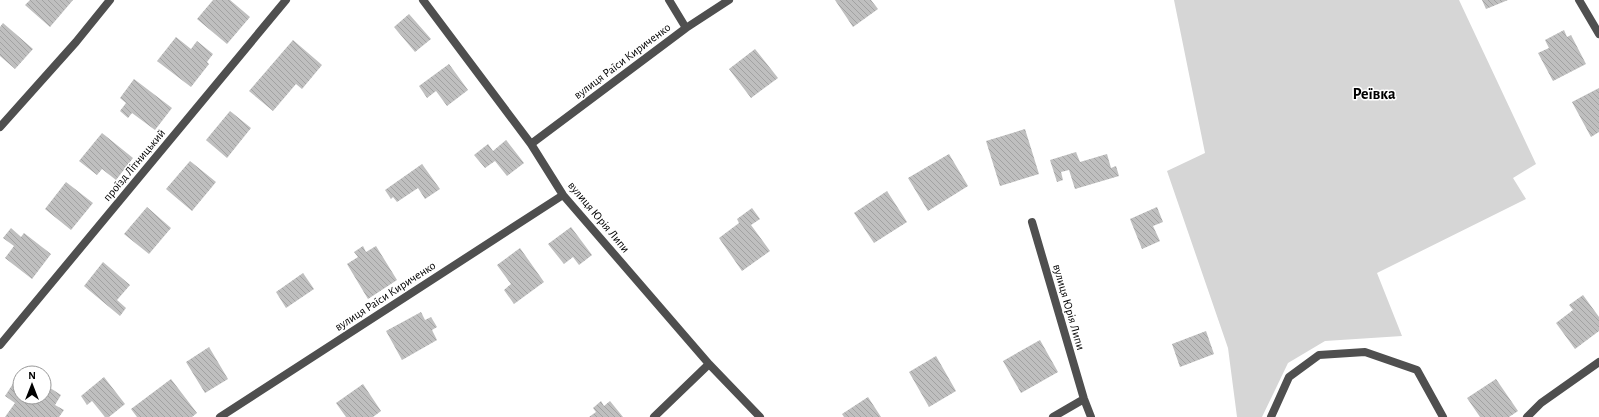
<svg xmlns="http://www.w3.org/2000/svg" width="1599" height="417" font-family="'Alegreya Sans',sans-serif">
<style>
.green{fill:#d6d6d6}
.building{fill:url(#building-back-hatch)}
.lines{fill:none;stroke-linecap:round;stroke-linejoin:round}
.minor{stroke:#4f4f4f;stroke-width:8}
.labels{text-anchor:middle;stroke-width:3;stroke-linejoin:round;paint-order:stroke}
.street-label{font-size:12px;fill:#000;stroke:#fff}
.district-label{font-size:16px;font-weight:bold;fill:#000;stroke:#fff}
</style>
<defs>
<pattern id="building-back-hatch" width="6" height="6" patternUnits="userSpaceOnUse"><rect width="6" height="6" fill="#bfbfbf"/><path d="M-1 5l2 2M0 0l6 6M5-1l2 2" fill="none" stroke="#a2a2a2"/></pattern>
</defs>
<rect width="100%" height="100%" fill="#fff"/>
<path class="green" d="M1174 0H1459L1536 164 1513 178 1526 199 1377 273 1402 336 1325 341 1288 363 1262 417H1237L1228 348 1167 171 1205 153Z"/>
<path class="building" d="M30 0H73L50 27 25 5Z
M213 0H230L250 17 227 44 197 19Z
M835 0H871L878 9 853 27Z
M1482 0H1508L1486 9Z
M409 14 431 39 415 52 394 27Z
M3 23 33 49 15 69 0 56V27Z
M1564 30 1567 37 1571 35 1586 64 1553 81 1538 53 1549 48 1545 40Z
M176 37 191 49 197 41 213 54 207 62 209 64 191 87 157 61Z
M293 40 322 65 302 89 296 84 273 111 249 91Z
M755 49 778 78 751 98 729 69Z
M449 64 468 90 447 106 436 91 427 98 419 86Z
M134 79 172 108 155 130 132 113 128 118 120 111 126 103 120 98Z
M1599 88V132L1591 137 1572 102Z
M230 111 251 128 227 158 206 140Z
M1025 129 1039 174 1000 186 986 141Z
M102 133 133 158 116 180 102 169 97 175 79 161Z
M506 140 524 163 507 176 495 161 485 168 474 155 488 144 493 151Z
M1076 152 1080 162 1107 154 1111 168 1116 166 1119 176 1075 189 1069 170 1061 172 1063 180 1057 182 1050 160Z
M949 154 968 186 928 211 908 178Z
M190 161 216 182 192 211 166 189Z
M422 164 440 189 425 199 418 188 397 202 393 197 391 199 385 190Z
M66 182 93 203 71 230 45 209Z
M887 191 907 222 874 243 854 213Z
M147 207 171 228 149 254 124 234Z
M1157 207 1163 222 1153 226 1160 241 1142 249 1130 219Z
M752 208 760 219 751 225 770 251 742 271 719 238 739 223 737 219Z
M571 227 592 255 579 265 573 257 564 264 548 244Z
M11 228 21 237 24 233 51 254 32 279 5 258 14 246 3 238Z
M363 246 366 252 376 246 397 280 368 299 347 264 358 257 354 252Z
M520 248 544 282 514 304 504 290 511 284 497 265Z
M103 262 130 285 117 300 126 308 120 316 84 286Z
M303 273 314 289 286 308 276 292Z
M1583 295 1599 317V331L1575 349 1556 323 1573 310 1569 305Z
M421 312 425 320 431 317 437 327 432 330 437 340 402 360 386 331Z
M1206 331 1214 354 1180 367 1172 344Z
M1040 340 1058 372 1021 393 1003 361Z
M209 347 228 379 205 393 186 362Z
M936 356 956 391 929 407 909 372Z
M104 377 125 404 109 417H105L92 401 87 405 81 396Z
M16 379 20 382V397H44V384L61 395 55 405 64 410 59 417H5L15 403 5 396Z
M171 379 197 413 192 417H137L131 409Z
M1496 379 1518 411 1509 417H1480L1467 398Z
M363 384 381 411 373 417H346L336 403Z
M868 397 881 417H844L842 414Z
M601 401 604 406 610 401 623 417H589L596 412 593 408Z"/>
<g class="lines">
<path class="minor" d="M423 0 531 144 563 195 709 364 760 417
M669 0 686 28
M1579 0 1599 34
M0 127 76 42 110 0
M531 144 686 28 729 0
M1032 222 1084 399 1091 417
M0 345 286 0
M220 417 563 195
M654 417 709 364
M1053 417 1084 399
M1271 417 1289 377 1319 355 1365 352 1417 370 1443 417
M1527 417 1541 403 1599 362"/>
</g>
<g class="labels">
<g class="street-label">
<text transform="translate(622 61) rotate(-37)" y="4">вулиця Раїси Кириченко</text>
<text transform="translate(134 165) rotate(-50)" y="4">проїзд Літницький</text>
<text transform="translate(599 217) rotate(50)" y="4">вулиця Юрія Липи</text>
<text transform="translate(385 296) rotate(-33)" y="4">вулиця Раїси Кириченко</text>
<text transform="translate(1069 307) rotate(74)" y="4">вулиця Юрія Липи</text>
</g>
<g class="district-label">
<text x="1374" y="99">Реївка</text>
</g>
</g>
<g transform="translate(32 385)"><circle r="19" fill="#ffffff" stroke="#999999"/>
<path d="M0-3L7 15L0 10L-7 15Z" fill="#000000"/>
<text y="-6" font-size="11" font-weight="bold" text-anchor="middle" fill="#000000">N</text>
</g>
</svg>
